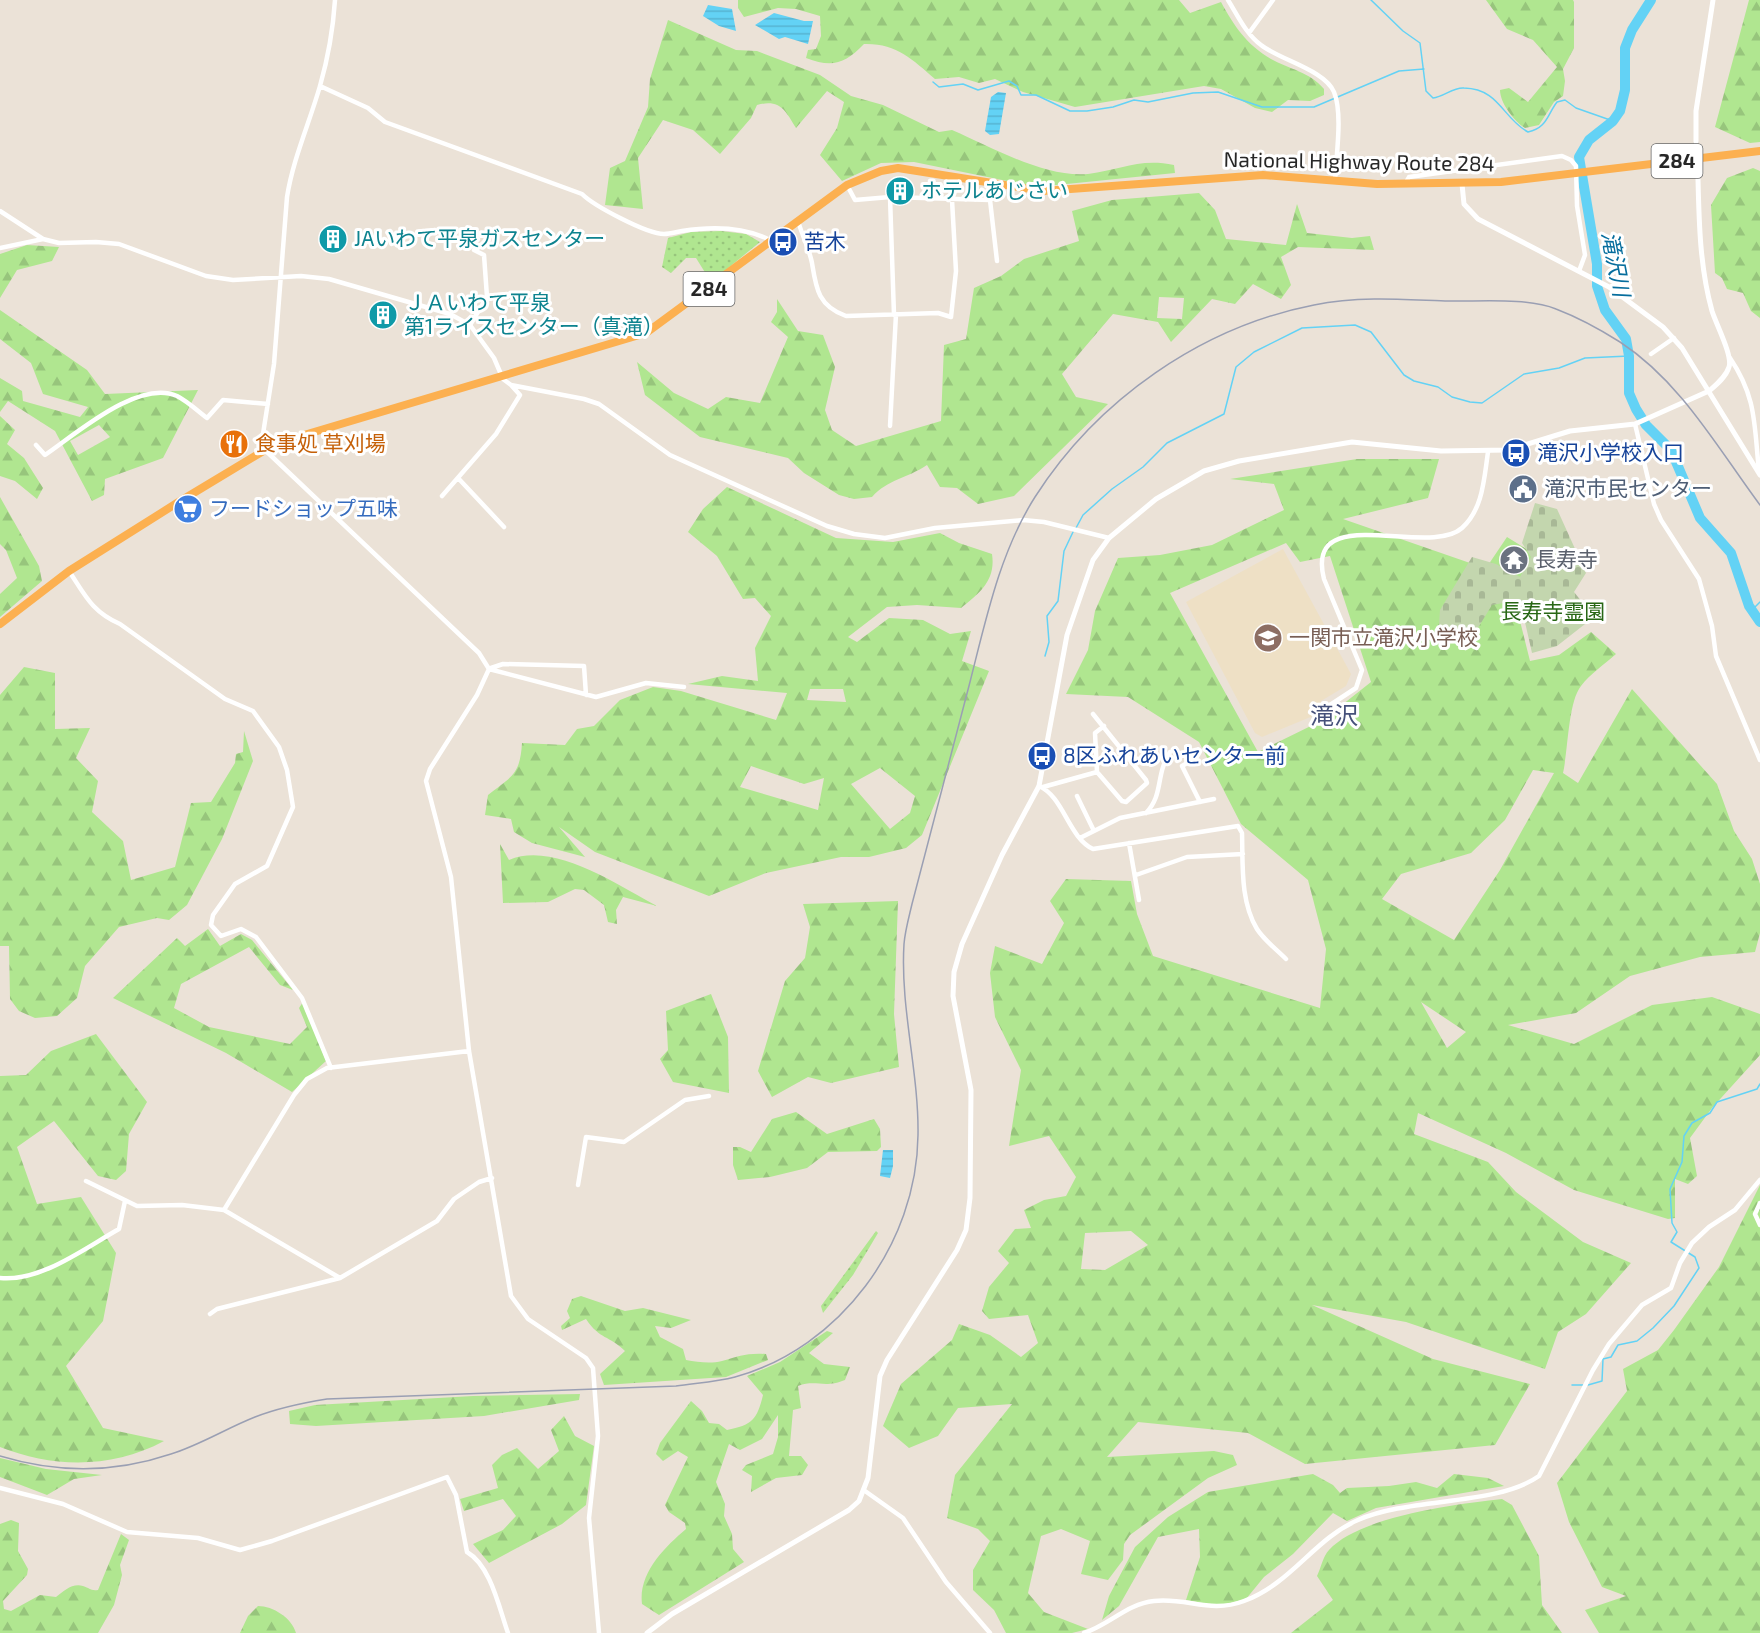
<svg xmlns="http://www.w3.org/2000/svg" width="1760" height="1633" font-family="'Exo 2','Noto Sans JP',sans-serif">
<style>
.education{fill:#eee0c5}
.grass{fill:url(#grass-dots)}
.forest{fill:url(#forest-firs);fill-rule:evenodd}
.cemetery{fill:url(#cemetery-stones)}
.water{fill:url(#water-rules)}
.lines{fill:none;stroke-linecap:round;stroke-linejoin:round}
.stream{stroke:#63d2f5;stroke-width:1.5}
.river{stroke:#63d2f5;stroke-width:10}
.tertiary-tunnel{stroke:#c4bdb4;stroke-width:5;stroke-dasharray:5 2.5;stroke-linecap:butt}
.minor{stroke:#fff;stroke-width:4.5}
.tertiary{stroke:#fff;stroke-width:5}
.trunk{stroke:#fcb050;stroke-width:8}
.rail{stroke:#9a9fb3;stroke-width:1.5}
.labels{text-anchor:middle;stroke-width:6;stroke-linejoin:round;paint-order:stroke}
.shield{fill:#fff;stroke:#686868;stroke-width:1.5}
.shield-label{font-size:20px;font-weight:bold;fill:#272727}
.street-label{font-size:21px;fill:#272727;stroke:#fff}
.culture-label{font-size:21px;fill:#0d838f;stroke:#fff;text-anchor:start}
.transit-label{font-size:21px;fill:#164399;stroke:#fff;text-anchor:start}
.food-label{font-size:21px;fill:#c56008;stroke:#fff;text-anchor:start}
.service-label{font-size:21px;fill:#4e5e75;stroke:#fff;text-anchor:start}
.shop-label{font-size:21px;fill:#366cbe;stroke:#fff;text-anchor:start}
.worship-label{font-size:21px;fill:#5b616d;stroke:#fff;text-anchor:start}
.park-label{font-size:21px;fill:#286715;stroke:#fff}
.education-label{font-size:21px;fill:#785e54;stroke:#fff;text-anchor:start}
.water-label{font-size:22px;font-style:italic;fill:#066d9d;stroke:#fff}
.quarter-label{font-size:24px;fill:#46517a;stroke:#fff}
</style>
<defs>
<pattern id="grass-dots" width="8" height="8" patternUnits="userSpaceOnUse" patternTransform="scale(1.5)"><rect width="8" height="8" fill="#b0e690"/><path d="M2 2h.1M6 6h.1" fill="none" stroke="#97c57c" stroke-width="1.8" stroke-linecap="round"/></pattern>
<pattern id="forest-firs" width="22" height="20" patternUnits="userSpaceOnUse" patternTransform="scale(1.5)"><rect width="22" height="20" fill="#b0e690"/><path d="M5 1l3.5 6h-7zM16 11l3.5 6h-7z" fill="#97c57c"/></pattern>
<pattern id="cemetery-stones" width="16" height="16" patternUnits="userSpaceOnUse" patternTransform="scale(1.5)"><rect width="16" height="16" fill="#c3d6ae"/><path d="M2 7V4a2 2 0 0 1 4 0v3zM10 15v-3a2 2 0 0 1 4 0v3z" fill="#a8b896"/></pattern>
<pattern id="water-rules" width="6" height="5" patternUnits="userSpaceOnUse" patternTransform="scale(1.5)"><rect width="6" height="5" fill="#63d2f5"/><path d="M0 2.5h6" fill="none" stroke="#56b4d2"/></pattern>
</defs>
<rect width="100%" height="100%" fill="#ebe2d7"/>
<path class="education" d="M1283 549 1351 674 1346 686 1321 701 1325 711 1262 737 1255 733 1186 602Z"/>
<path class="grass" d="M721 231 746 234 760 242 711 282 696 258H686L671 273 662 267 668 238 691 232Z
M876 1231 878 1233 853 1275 823 1313 821 1306Z"/>
<path class="forest" d="M738 0H1179L1190 13 1221 2C1234 26 1247 45 1271 59 1289 69 1310 72 1324 89V95L1310 101 1288 100 1272 112 1255 108 1221 89 1204 86 1075 107 1023 92 995 79 979 83 959 77 935 79C912 59 896 43 864 44 845 64 832 68 806 58L808 50 816 49 821 36 820 16 796 9 778 8 744 17 738 8Z
M1486 0H1573L1574 2V48L1563 69 1565 81 1563 96 1554 102 1539 125 1525 128C1514 121 1500 103 1500 90L1509 88 1528 102 1557 67 1533 40 1507 29Z
M1749 0H1760V142L1750 143 1715 127Z
M668 20 736 50 757 51 820 75 851 96 883 105 939 132 952 130C992 147 1044 178 1088 174 1121 170 1139 158 1174 165L1175 173 1037 187 914 162 881 163 842 181 820 155 837 128 844 102 827 91 796 128C785 110 780 99 757 105L751 118 720 154 693 130 663 120 638 158 643 209 605 205 610 168 625 161 648 107 650 79Z
M1753 168 1760 171V318L1751 311 1743 293 1727 289 1722 278 1715 273 1711 205 1727 178Z
M1199 193 1215 210 1226 239 1286 245 1297 204 1307 233 1352 238 1370 236 1374 250 1298 247 1281 257 1291 285 1281 299 1253 284 1235 304 1212 299 1171 342 1158 322 1113 314 1062 374 1076 397 1108 404 1014 496 978 504 957 488 940 487 927 465C906 479 888 479 872 497L854 499 839 495 804 473 788 458 700 437 645 395 637 362 674 393 708 409 726 397 760 403 788 337 771 322 777 312V299L798 331 823 335 835 367 825 410 832 430 856 446 941 421 944 345 966 339 974 288 1001 276 1024 259 1079 241 1072 211 1112 200ZM1159 297 1184 298 1182 319 1157 318Z
M27 245 59 247 52 261 17 270 0 298V254Z
M0 310 87 370 105 394 198 390 163 458 105 479 104 495 92 501 55 431 8 401 0 412V378L22 391 23 401 80 417 88 407 43 394 31 363 0 339ZM99 425 110 437 78 455 70 441Z
M0 416 15 430 7 444 24 458 43 488 37 499 15 481 0 476Z
M1357 459H1439L1428 498 1343 519 1470 563 1476 583 1507 537 1544 560 1513 593 1530 661 1559 655 1591 632 1616 654C1605 664 1590 674 1581 686 1568 702 1568 752 1563 773L1578 783 1632 689 1717 784 1734 831 1752 859 1760 884V933L1755 952 1700 957 1630 976 1576 1013 1508 1025 1574 1044 1652 1005 1712 997 1760 1014V1055L1712 1108 1690 1138 1697 1176 1688 1184 1675 1179V1218L1668 1219 1574 1190 1506 1153 1418 1113 1414 1134 1488 1162 1516 1192 1583 1242 1631 1263 1586 1314 1558 1332 1545 1369 1406 1322 1312 1305 1433 1359 1530 1384 1495 1445 1305 1464 1248 1433 1138 1422 1107 1457 1214 1451 1233 1455 1237 1465 1208 1478 1130 1535 1124 1544 1123 1560 1108 1580 1081 1574 1090 1541 1061 1529 1041 1536 1028 1593 1044 1612 1088 1629 1072 1633H1006L994 1610 973 1590V1570L990 1541 978 1529 947 1518 955 1475 1012 1404 958 1408 938 1436 909 1448 883 1426 901 1384 952 1340 959 1324 990 1335 1021 1357 1038 1343 1028 1315 989 1319 982 1311 989 1287 1009 1263 998 1251 1015 1229 1031 1228 1024 1210 1044 1200 1066 1196 1076 1177 1049 1136 1009 1146 1021 1070 995 1017 990 973 995 946 1042 964 1064 923 1050 901 1066 879 1131 881 1137 914 1153 956 1320 1008 1326 949 1308 880 1241 824 1199 742 1128 697 1066 694 1088 650 1095 611 1118 558 1160 555 1212 545 1284 510 1274 484 1230 479ZM1286 543 1300 562 1330 556 1371 682 1323 720 1258 752 1170 593ZM1533 770 1554 773 1500 870 1454 940 1382 899 1401 874 1471 853 1505 820ZM1421 1002 1466 1032 1447 1048ZM1131 1231 1148 1245 1105 1270 1081 1269 1085 1233Z
M727 487 836 538 893 542 940 533 959 543 992 554C996 580 980 593 961 608L917 605 887 607 848 637 857 642 889 618 923 620 950 634 971 631 962 661 989 671 922 835 906 848 869 857H841L766 873 709 896 595 852 559 827 585 857 532 843 514 832 511 819 485 815 488 795C512 776 520 775 522 743L565 745 577 729 594 726 620 700 653 687 681 691 776 720 787 693 688 684 722 676 758 681 755 648 771 616 755 598 743 599 717 556 688 532 703 509ZM810 689H843L846 702 807 700ZM751 766 804 784 824 778 818 810 740 787ZM880 768 915 796 910 813 890 829 851 784Z
M0 497 39 566 42 581 0 617V594L17 578 6 550 0 544Z
M24 667 55 673V729L90 728 76 758 98 781 92 812 123 841 131 880 175 867 191 803 211 802 235 763 236 754 243 752 244 731 253 761 222 839 187 905 169 920 157 918 119 927 85 966 77 998 57 1016 35 1018 19 1011 10 999 9 946H0V695Z
M500 844 509 860C554 841 617 885 657 906L623 897 616 910 617 924 608 922 604 905 584 890 575 889 548 902 503 903Z
M898 901 894 1014 899 1067 831 1083 808 1077 772 1097 758 1071 785 981 805 958 810 927 803 904Z
M208 929 220 946 241 934 252 940 293 990 280 985 249 947 181 984 174 1008 209 1027 290 1044 307 1027 299 1008 303 1002 326 1061 292 1092 226 1053 113 998 177 938 185 946Z
M711 994 728 1037 729 1093 673 1082 660 1059 668 1050 666 1011Z
M96 1034 147 1102 129 1134 126 1171 116 1180 98 1176 54 1121 17 1147 37 1204 81 1197 116 1253 103 1321 66 1366 103 1428 164 1441C112 1469 53 1468 0 1447V1076L26 1075 51 1051Z
M796 1112 827 1134 874 1119 880 1129 881 1147 877 1151 828 1152 807 1168 770 1177 738 1180 733 1165V1147H740L751 1152 772 1119Z
M1760 1185V1633H1599L1585 1610 1626 1596 1602 1587 1569 1522 1557 1483 1627 1391 1623 1369 1658 1350 1674 1330 1719 1267Z
M581 1296 625 1311 643 1308 691 1320 671 1328 655 1326 660 1337 683 1349 686 1360C698 1362 710 1364 722 1361 740 1356 745 1353 766 1354L768 1360 726 1377 604 1385 600 1374 625 1351C609 1335 600 1340 586 1319L562 1330 561 1326 570 1318 567 1311 572 1299Z
M827 1331 833 1333 809 1353 824 1364 850 1367 845 1380C823 1389 817 1379 798 1386L801 1408 793 1410 789 1456H801L808 1465 802 1475 776 1478 751 1492 752 1476 742 1470 746 1465 773 1454 778 1437V1415L762 1439 740 1450 729 1444 716 1482 725 1504 724 1516 732 1534 733 1549 744 1562 659 1615 642 1604C638 1573 665 1547 686 1529L685 1523 669 1512 665 1505 688 1457 678 1451 663 1461 656 1454 660 1443 691 1401 702 1411 709 1423 719 1424 727 1430C752 1425 757 1420 763 1395L747 1376 780 1362Z
M580 1394 579 1400 484 1416 316 1426 290 1424 289 1411 315 1405 473 1396Z
M564 1416 575 1436 594 1446 586 1505 562 1524 489 1563 473 1544 503 1530 516 1516 503 1499 464 1511 460 1499 498 1488 492 1465 502 1455 517 1448 538 1469 559 1451 551 1430Z
M0 1458 46 1469 102 1475 74 1479 47 1495 0 1477Z
M1313 1474 1333 1485 1340 1493 1347 1488 1389 1486 1416 1482 1437 1488 1454 1474 1488 1478 1504 1486 1376 1508 1347 1521 1333 1513 1293 1554 1264 1577 1246 1599 1219 1606 1186 1600 1200 1557 1199 1529 1158 1537 1119 1606 1102 1620 1109 1596 1135 1547 1168 1517 1208 1492Z
M1502 1499 1512 1505 1539 1556 1542 1605 1562 1633H1291L1333 1600 1317 1576C1321 1568 1323 1556 1329 1550 1360 1516 1457 1504 1502 1499Z
M11 1520 19 1523 18 1551 28 1569 27 1575 3 1601 4 1609 11 1611 40 1595 56 1597C64 1591 72 1583 83 1586 90 1588 90 1591 98 1590L121 1534 129 1540 120 1565 122 1575 114 1605 98 1633H0V1524Z
M258 1606C273 1606 292 1618 296 1633H240L248 1616Z"/>
<path class="cemetery" d="M1535 503 1557 509 1586 573 1574 592 1594 617 1557 646 1532 653 1520 600 1492 605 1476 631 1439 625 1440 610 1472 557 1496 564 1520 577 1531 557 1522 543Z"/>
<path class="water" d="M708 5 732 9 736 31 719 26 703 16Z
M774 13 804 21H813L808 44 785 37 779 39 755 25Z
M998 92 1006 93 999 134 990 135 985 131 991 97Z
M883 1150H893V1166L890 1178 880 1176Z"/>
<g class="lines">
<path class="stream" d="M1371 0 1403 31 1420 43 1426 91 1433 98C1444 97 1453 87 1464 88 1500 89 1502 118 1528 132 1547 128 1547 115 1557 102L1565 100 1576 108 1613 121
M933 82 939 87 963 84 978 90 1009 81 1017 86 1021 95H1036L1070 111H1087L1113 107 1134 100 1148 102 1193 93 1218 92 1262 107H1314L1399 71 1424 69
M1076 528 1083 515 1112 489 1143 467 1167 443 1224 414 1236 367 1254 352 1302 328 1355 325 1371 332 1404 375 1414 381 1438 387 1452 397 1470 402 1482 403 1524 374 1559 368 1585 358 1629 356
M1755 615V607L1760 602
M1045 656 1049 642 1047 616 1058 601 1064 551 1073 532
M1572 1385H1583
M1588 1385 1602 1381 1603 1359 1611 1357 1618 1345 1637 1341 1653 1328 1674 1306 1699 1268 1695 1257 1671 1242 1677 1232 1672 1223 1670 1189 1682 1162 1684 1136 1692 1123 1710 1113 1717 1102 1757 1089 1760 1084"/>
<path class="river" d="M1651 0 1632 30 1625 48V90L1620 111 1613 121 1589 140 1579 157 1597 264V286L1605 310 1626 339 1629 356V393L1636 409 1646 425 1671 450 1700 518 1731 553 1749 606 1760 622"/>
<path class="tertiary-tunnel" d="M1696 142 1698 179"/>
<path class="minor" d="M335 0C333 30 328 58 320 86 309 124 293 159 287 197L274 364 263 434 265 450 479 653 489 669 477 695 430 769 426 781 451 877 469 1051 511 1296 528 1319 586 1358 593 1368 598 1436 589 1518 599 1633
M1228 0C1238 16 1246 34 1261 45 1280 60 1325 70 1334 92 1343 114 1336 156 1335 181
M1249 33 1273 0
M320 86 368 108 385 122 582 194C594 206 647 234 664 234 670 234 676 232 682 231 713 226 744 226 772 241
M1405 184 1409 177 1562 156 1571 160 1576 166 1577 206 1585 255 1579 271
M847 185 855 200 890 197 990 200 995 184
M890 197 894 315
M990 200 997 261
M0 211 43 239
M798 221C802 235 809 248 812 263 816 288 818 306 846 316L938 313 951 317 956 271 952 200
M0 248 43 239 59 243 96 242 119 244 206 276 233 280 301 276 329 279 450 314 470 325 494 358 503 379 511 385 584 399 599 404 670 455 827 526 854 534 885 538 935 528 1023 520 1044 522 1109 538
M470 325 487 297 484 255 474 250
M1651 354 1674 338
M1730 358C1757 398 1754 425 1759 471
M1635 424 1654 504 1661 520 1699 579 1712 626 1716 656 1760 760
M890 426 896 314
M36 445 45 455C76 434 138 379 177 396 187 401 198 411 207 418L223 400 268 404
M458 478 504 527
M442 496 496 434 520 395 511 385
M69 571C85 595 92 612 120 624L225 699 253 711 279 747 287 770 293 807 267 866 235 884 213 915 211 925 221 936 241 929 256 937 302 998 331 1068
M491 668 503 664 584 666 586 695
M489 669 596 697 646 683 684 687
M1324 709 1356 688 1362 670 1324 579C1304 500 1429 558 1462 528 1483 509 1484 479 1488 452
M1093 714 1146 780 1147 783 1126 802 1122 801 1097 772 1095 733 1104 726
M1194 759 1182 766 1200 802
M1039 786C1064 797 1068 837 1093 849L1238 826 1242 833C1243 864 1240 901 1257 929 1264 940 1276 949 1286 959
M1043 787 1097 772
M1077 796 1094 831
M1146 813C1164 794 1155 776 1170 752
M1080 838 1120 818 1214 799
M1129 843 1139 900
M1136 875 1187 857 1243 854
M86 1181 137 1206 182 1205 224 1210 340 1278 437 1221 454 1199 479 1182 492 1178
M578 1185 586 1137 624 1142 685 1100 709 1096
M1760 1203 1755 1214 1760 1225
M224 1210 294 1095 307 1079 327 1068 469 1051
M0 1278C41 1282 85 1248 119 1229L125 1201
M210 1314 217 1309 340 1278
M0 1488 63 1504 127 1532 198 1538 240 1550 272 1541 447 1477 456 1495 467 1552C491 1566 499 1608 508 1633
M865 1491 903 1518 946 1582 990 1633
M1084 1633C1109 1625 1127 1604 1154 1601 1187 1597 1210 1614 1244 1601 1292 1583 1314 1539 1358 1520 1410 1497 1497 1506 1539 1476L1593 1370 1609 1344 1642 1305 1671 1288 1680 1263 1692 1243 1709 1227 1735 1210 1760 1180"/>
<path class="tertiary" d="M1696 142V111L1713 0
M1462 184 1464 204 1478 219 1609 287 1663 327 1682 348 1760 475
M647 1633 672 1614 849 1510 859 1501 868 1478 880 1376 887 1360 957 1250 966 1230 970 1198 971 1090 953 996 954 972 962 944 1002 855 1039 786 1067 635 1093 560 1109 538 1156 499 1204 471 1239 461 1352 442 1441 451 1508 450 1570 431 1635 424 1709 391C1716 385 1726 377 1729 367 1733 356 1716 324 1712 311 1700 268 1699 223 1698 179"/>
<path class="trunk" d="M0 624 69 571 177 503 265 450 304 435 646 333 847 185 881 171 898 168 1043 191 1263 175 1377 184 1501 182 1760 151"/>
<path class="rail" d="M0 1456C56 1473 115 1473 171 1454 200 1445 227 1428 255 1417 278 1408 302 1403 327 1399L676 1386C696 1383 716 1382 735 1377 840 1348 917 1244 918 1135 919 1072 900 1008 904 944 905 931 909 917 912 904 931 830 950 756 970 682 986 619 1000 552 1035 497 1097 400 1201 327 1314 305 1357 296 1401 299 1445 301 1477 302 1527 297 1556 309 1577 317 1601 330 1620 342 1681 382 1717 447 1760 505"/>
</g>
<defs>
<g id="building-disc" transform="scale(1.5)"><circle r="9.5" fill="#0f9aa8" stroke="#fff"/><path d="M-4-6H4V6H1V3H-1V6H-4ZM-2.5-4.3h1.7v1.8h-1.7ZM.8-4.3h1.7v1.8H.8ZM-2.5-1h1.7V.8h-1.7ZM.8-1h1.7V.8H.8Z" fill="#fff"/></g>
<g id="bus-disc" transform="scale(1.5)"><circle r="9.5" fill="#1a4fb4" stroke="#fff"/><path d="M-5-6H5V4H4V6H2V4H-2V6H-4V4H-5ZM-3.5-4V0h7V-4ZM-3.5 1.2v1.5H-2V1.2ZM2 1.2v1.5H3.5V1.2Z" fill="#fff"/></g>
<g id="restaurant-disc" transform="scale(1.5)"><circle r="9.5" fill="#e8710a" stroke="#fff"/><path d="M-5-6h1v4h1v-4h1v4h1v-4h1v5L-1.5 .5V6h-2V.5L-5-1ZM5-6V6H3V1.5H1.5Q1.5-4 5-6Z" fill="#fff"/></g>
<g id="civic-disc" transform="scale(1.5)"><circle r="9.5" fill="#5c6f8a" stroke="#fff"/><path d="M-.6-6.5H3V-4.5H.6V-3L4-1V1h2V6H-6V1h2V-1L-.6-3ZM-1.2 2.5V6h2.4V2.5Z" fill="#fff"/></g>
<g id="supermarket-disc" transform="scale(1.5)"><circle r="9.5" fill="#3f7fe0" stroke="#fff"/><path d="M-6-5.5h2.5l.6 2H6L4.5 2H-2.5L-4.4-4H-6ZM-1.5 3.2a1.3 1.3 0 1 0 .1 0ZM3 3.2a1.3 1.3 0 1 0 .1 0Z" fill="#fff"/></g>
<g id="temple-disc" transform="scale(1.5)"><circle r="9.5" fill="#6b7280" stroke="#fff"/><path d="M0-6L5-2H3V0L6.5 2.5H4V6H1.5V3h-3V6H-4V2.5H-6.5L-3 0V-2H-5Z" fill="#fff"/></g>
<g id="school-disc" transform="scale(1.5)"><circle r="9.5" fill="#8d6e63" stroke="#fff"/><path d="M0-5L7-2L0 1L-7-2ZM-4 1L0 2.5L4 1V4Q0 6-4 4Z" fill="#fff"/></g>
</defs>
<g fill-rule="evenodd">
<use href="#building-disc" x="900" y="191"/>
<use href="#building-disc" x="333" y="239"/>
<use href="#bus-disc" x="783" y="242"/>
<use href="#building-disc" x="383" y="315"/>
<use href="#restaurant-disc" x="234" y="444"/>
<use href="#bus-disc" x="1516" y="453"/>
<use href="#civic-disc" x="1523" y="489"/>
<use href="#supermarket-disc" x="188" y="509"/>
<use href="#temple-disc" x="1514" y="560"/>
<use href="#school-disc" x="1268" y="638"/>
<use href="#bus-disc" x="1042" y="756"/>
</g>
<g class="labels">
<g class="shield">
<rect x="1651.5" y="144" width="51" height="34" rx="4.5"/>
<rect x="683.5" y="272" width="51" height="34" rx="4.5"/>
</g>
<g class="shield-label">
<text x="1677" y="168">284</text>
<text x="709" y="296">284</text>
</g>
<g class="street-label">
<text transform="translate(1359 162) rotate(1)" y="7">National Highway Route 284</text>
</g>
<g class="culture-label">
<text x="921" y="198">ホテルあじさい</text>
<text x="354" y="246">JAいわて平泉ガスセンター</text>
<text x="404" y="310">ＪＡいわて平泉<tspan x="404" dy="24">第1ライスセンター（真滝）</tspan></text>
</g>
<g class="transit-label">
<text x="804" y="249">苦木</text>
<text x="1537" y="460">滝沢小学校入口</text>
<text x="1063" y="763">8区ふれあいセンター前</text>
</g>
<g class="food-label">
<text x="255" y="451">食事処 草刈場</text>
</g>
<g class="service-label">
<text x="1544" y="496">滝沢市民センター</text>
</g>
<g class="shop-label">
<text x="209" y="516">フードショップ五味</text>
</g>
<g class="worship-label">
<text x="1535" y="567">長寿寺</text>
</g>
<g class="park-label">
<text x="1553" y="619">長寿寺霊園</text>
</g>
<g class="education-label">
<text x="1289" y="645">一関市立滝沢小学校</text>
</g>
<g class="water-label">
<text transform="translate(1616 264) rotate(79)" y="8">滝沢川</text>
</g>
<g class="quarter-label">
<text x="1334" y="724">滝沢</text>
</g>
</g>
</svg>
